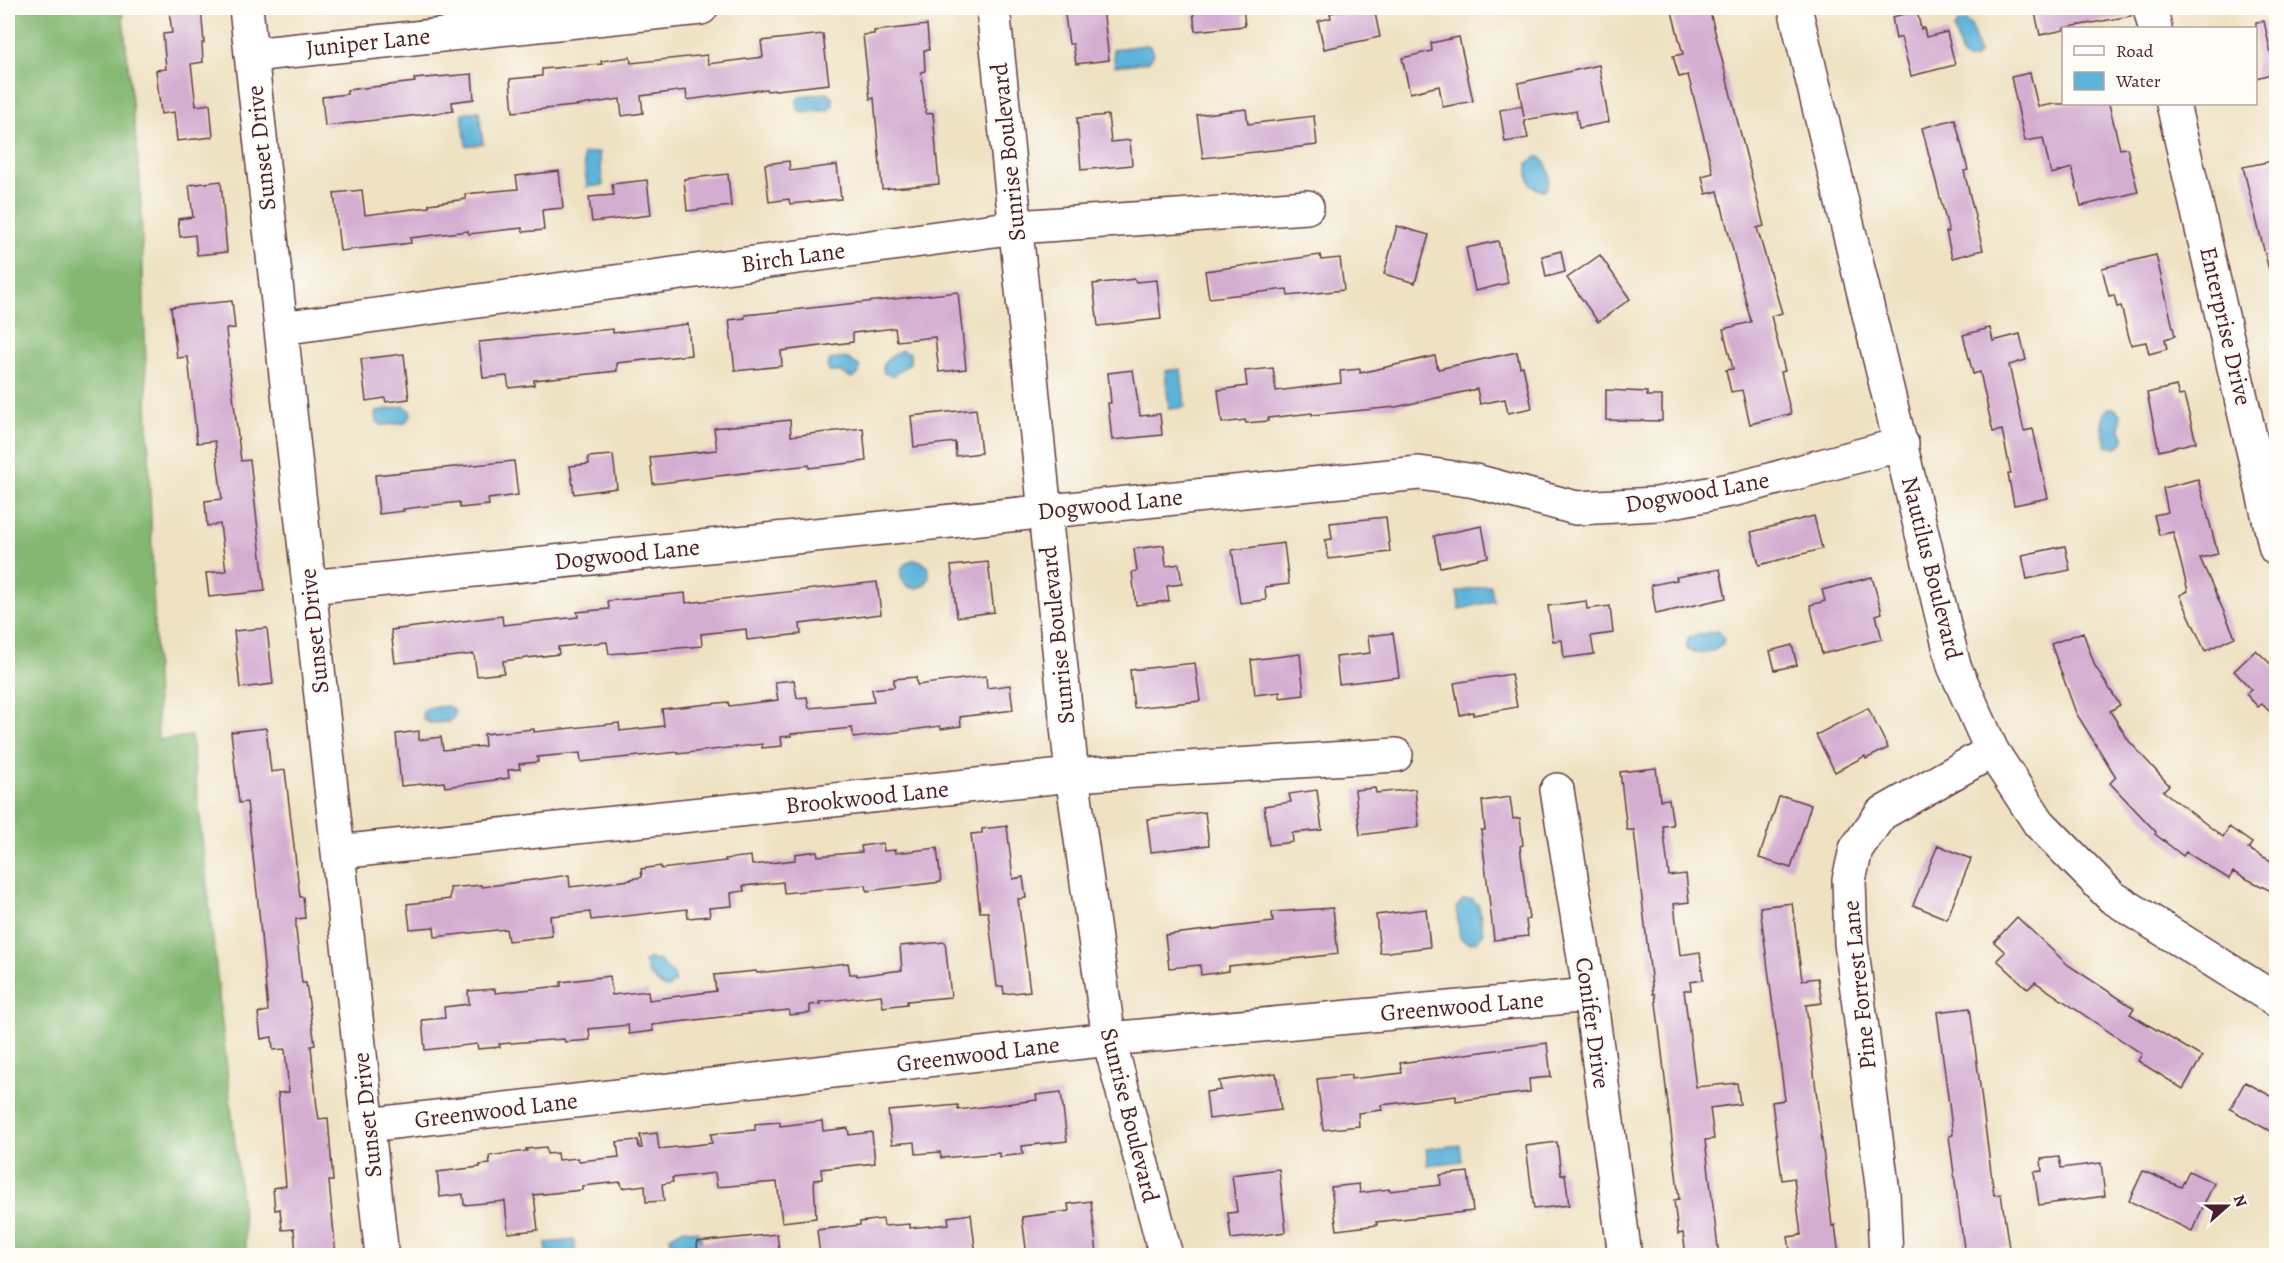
<svg xmlns="http://www.w3.org/2000/svg" width="2284" height="1263" font-family="Alegreya,serif">
<style>
.forest{fill:#84b872;stroke:#676c4e;stroke-width:1.5}
.water{fill:#5db3d9;stroke:#546982;stroke-width:1.5}
.building{fill:#d4aed1}
.lines{fill:none;stroke-linecap:round;stroke-linejoin:round}
.minor-casing{stroke:#633c42;stroke-width:36}
.minor{stroke:#fff;stroke-width:33}
.labels{text-anchor:middle;stroke-width:4.5;stroke-linejoin:round;paint-order:stroke}
.street-label{font-size:24px;fill:#4a1f2b;stroke:#fdfcf7}
</style>
<rect width="100%" height="100%" fill="#fdfcf7"/>
<filter id="ink" filterUnits="userSpaceOnUse"><feTurbulence type="fractalNoise" baseFrequency=".0167" numOctaves="2"/><feDisplacementMap in="SourceGraphic" scale="12" xChannelSelector="R" yChannelSelector="G"/><feConvolveMatrix kernelMatrix="1 2 1 2 8 2 1 2 1" color-interpolation-filters="sRGB"/></filter>
<filter id="wash" filterUnits="userSpaceOnUse"><feTurbulence type="fractalNoise" baseFrequency=".008" numOctaves="4" result="noise"/><feDisplacementMap in="SourceGraphic" scale="24" xChannelSelector="R" yChannelSelector="G"/><feGaussianBlur stdDeviation="1.35" result="paint"/><feColorMatrix in="noise" values="0 0 0 0 0 0 0 0 0 0 0 0 0 0 0 0 0 1.4 0 .05"/><feComposite in="paint" operator="in"/></filter>
<g filter="url(#wash)">
<rect width="100%" height="100%" fill="#efe2c3"/>
<path class="forest" d="M8 8H122L140 179 158 740 191 736 247 1255H8Z"/>
<path class="water" d="M1966 21 1971 25 1979 53 1975 59 1967 60 1962 56 1954 28 1958 23Z
M1147 45 1152 48 1154 54 1148 62 1115 66 1113 49Z
M828 93 832 97 833 105 828 110 803 113 798 109 797 100 801 96Z
M479 111 483 144 466 146 462 113Z
M599 152 603 185 587 187 583 154Z
M1536 157H1540C1549 163 1552 180 1546 189 1529 194 1527 175 1528 163Z
M901 350 910 353V363L893 376 884 373C880 361 892 356 901 350Z
M842 358 848 359 859 366V374L851 378 841 372H830L827 367 830 360Z
M1181 369 1185 407 1169 409 1165 371Z
M404 406 410 411 411 415 405 423 382 425 376 421 375 414 378 411Z
M2109 408H2114L2120 414V427L2124 437 2123 442 2116 448 2107 446 2102 429 2103 415Z
M901 574a14 14 0 1 1 28 0a14 14 0 1 1-28 0Z
M1490 585 1494 601 1460 609 1457 592Z
M1716 631 1719 632 1724 638C1723 652 1698 657 1688 650L1686 645 1689 637Z
M448 706 454 710 455 715 449 722 430 723 423 719V712L428 708Z
M1472 899 1479 906 1483 934 1476 942 1468 943 1460 938 1456 908 1463 900Z
M650 958 653 961 658 960 673 974 675 981 668 988 663 987 647 973V966L644 963Z
M1460 1145 1462 1161 1428 1165 1426 1149Z
M684 1229 698 1232 702 1240C697 1249 694 1245 686 1245 680 1245 679 1249 672 1247L670 1237Z
M574 1240 576 1255H547L546 1243Z"/>
<g id="blocks">
<path class="building" d="M201 8 204 43H202L203 62 191 64 196 106 210 104 213 137 177 141 174 112 161 114 156 70 166 69 163 34 172 33 169 10Z
M1064 8H1103L1109 60 1076 64 1073 44H1069Z
M1193 8H1243L1245 26 1195 31Z
M1357 8H1359L1360 12 1374 8 1380 37 1324 49 1318 21 1331 18 1330 13Z
M1671 8H1709L1764 226 1757 228 1782 313 1771 316 1785 371 1781 372 1791 414 1750 424 1742 390 1731 392 1726 370 1733 369 1723 329 1751 322 1718 191 1706 194 1702 176 1713 173 1688 75 1679 77 1673 56 1683 54Z
M2034 8H2130L2131 16 2064 28V30L2040 35Z
M1917 11 1921 29 1924 28 1926 37 1947 32 1955 65 1911 76 1901 37 1896 39 1892 17Z
M2264 21 2275 73 2256 78V22Z
M927 25 929 50H924L925 71 921 72 926 114 933 113 939 184 882 189 874 98 870 99 863 35 874 34V31Z
M823 34 829 84 767 91 766 89 687 100 686 90 641 96 643 113 622 116 620 99 575 106 513 112 510 79 542 76V69L602 64 601 61 630 57 631 63 707 55 708 64 763 57 761 41Z
M1459 37 1473 101 1443 107 1439 86 1410 93 1402 58 1432 51 1431 43Z
M1599 65 1609 122 1579 128 1576 111 1524 120 1528 138 1505 142 1500 110 1522 106 1524 117 1518 83Z
M2030 73 2038 107 2054 104H2109L2120 149 2127 148 2138 192 2081 206 2072 168 2051 174 2043 138 2025 141 2011 77Z
M472 74 474 99 452 102 453 111 325 126 322 97 347 94V90L415 82 414 79Z
M1246 109 1248 124 1314 116 1317 145 1203 158 1197 115Z
M1108 115 1111 142 1130 140 1132 165 1081 170 1077 118Z
M1955 119 1968 170 1964 171 1983 250 1952 258 1946 232H1949L1922 128Z
M2277 160V269L2269 270 2243 167Z
M789 161 790 171 837 165 841 199 790 204 789 199 769 202 765 164Z
M559 171 563 208 542 210 544 230 523 232 522 228 469 234 468 231 410 238 411 243 340 251 334 193 362 190 365 215 429 207V204L466 199 465 194 518 189 516 176Z
M728 174 731 206 687 211 684 179Z
M647 180 651 215 592 222 589 197 614 195 612 184Z
M221 181 227 252 197 255 195 235 180 237 178 219 193 217 189 185Z
M1397 226 1429 235 1415 283 1384 274Z
M1498 241 1508 283 1475 291 1466 248Z
M1561 251 1565 272 1546 277 1542 256Z
M1320 255 1321 260 1340 258 1344 290 1288 296 1287 289 1209 298 1205 271Z
M1600 255 1630 299 1598 322 1567 278Z
M2156 255 2175 336 2165 339 2167 349 2149 354 2146 342 2131 345 2121 306 2117 307 2114 295 2109 296 2102 268Z
M1135 279 1136 282 1157 280 1161 319 1098 326 1093 284Z
M958 292 966 369 939 372 935 337 897 341 895 328 853 333V342L781 351 782 366 735 371 729 320 745 318V315Z
M232 301 235 328 226 329 230 371 241 461 250 460 265 591 209 597 206 573 226 571 220 524 207 526 205 501 222 499 215 441 197 443 188 357 177 358 171 307Z
M688 324 691 355 617 363V371L534 380V385L509 388 507 376 483 378 479 342 613 329V333Z
M1990 328 1993 341 2020 334 2026 360 2009 365 2024 431 2033 429 2048 498 2014 505 2008 474H2011L2002 430 1993 432 1980 372 1973 374 1963 335Z
M1517 352 1520 367 1523 366 1532 408 1508 413 1505 399 1480 404 1477 389 1396 407 1312 415V413L1268 418V421L1246 423 1245 420 1222 423 1218 390 1247 386 1245 371 1273 368 1276 391 1341 383 1340 371 1360 369V373L1435 356 1438 369Z
M404 354 409 399 386 402 385 398 366 401 361 359Z
M1133 370 1140 416 1160 414 1162 435 1112 440 1108 403H1111L1108 373Z
M2176 386 2179 396 2184 395 2196 442 2159 451 2147 393Z
M1606 390 1647 392V396H1662V421L1606 420Z
M976 409 981 453 956 456 955 442 914 447 911 416Z
M790 420 791 436 863 428 866 461 809 468V465L653 484 650 457 717 450 714 428Z
M613 455 617 488 574 494 570 466 589 464 588 457Z
M514 461 518 495 488 499 489 505 460 508 459 502 403 509 404 511 379 514 375 475Z
M2198 479 2218 554 2200 558 2235 637 2205 651 2180 595 2188 591 2173 532 2159 535 2154 515 2168 512 2163 488Z
M1814 516 1822 549 1759 565 1751 532Z
M1386 517 1390 552 1328 559 1325 540 1332 539 1330 523Z
M1482 526 1488 557 1440 567 1434 536Z
M1284 543 1289 584 1265 587 1266 600 1240 603 1232 550Z
M1164 545 1166 566 1179 564 1182 584 1167 586 1169 601 1136 605 1132 572 1137 571 1134 549Z
M2065 546 2070 570 2027 579 2022 555Z
M988 562 994 612 957 617 951 566Z
M1720 569 1726 598 1656 614 1651 585 1677 580 1676 577Z
M1872 577 1882 613 1876 615 1882 639 1822 654 1810 605 1825 601 1822 590Z
M877 582 881 614 800 624 801 634 747 640 746 629 701 634 702 646 609 654 607 642 558 647 559 654 503 661 504 673 477 676 474 654 395 663 391 630 502 616 503 625 578 617 577 612 609 609 608 601 685 593 686 603Z
M1586 601 1587 609 1610 606 1613 633 1591 636 1594 654 1564 658 1562 640 1553 641 1548 606Z
M267 628 273 684 240 688 234 631Z
M2083 632 2095 666 2120 705 2110 711 2129 741 2169 785 2163 791 2223 837 2229 827 2252 843 2248 849 2277 864V894L2233 872 2229 879 2186 852 2183 856 2155 834 2156 832 2110 783 2116 777 2076 713 2051 644Z
M1393 633 1399 677 1339 684 1336 657 1370 653 1368 636Z
M1792 645 1797 665 1775 670 1770 651Z
M2256 650 2277 670V719L2262 704 2258 707 2246 694 2251 689 2234 671Z
M1300 654 1304 695 1280 698V692L1255 695 1251 660Z
M1195 663 1200 701 1134 708 1130 670Z
M1511 674 1517 707 1473 715V712L1460 715 1454 683Z
M986 676 987 688 1010 685 1013 710 960 717 961 726 941 729 940 726 854 738 852 728 791 734V736L781 737 782 746 762 748V744L678 754V752L581 762 580 753 537 757 538 762 519 764 520 769 508 770 509 778 445 787 444 782 401 786 396 734 419 731V740L441 737 443 750 485 746 484 734 534 729V732L619 723 620 731 664 726 662 709 728 702 729 706 778 700 775 682 794 680 797 698 807 697 809 708 874 702 872 689 894 687V679L916 677 917 685Z
M1868 708 1888 748 1866 759 1865 756 1835 772 1816 735Z
M266 728 271 772 285 770 300 897H303L305 918 296 919V930L302 983H306L315 1045 311 1046 317 1108 319 1119 328 1118 333 1181H329L336 1256H296L294 1229 282 1230 280 1209 275 1210 273 1188 286 1186 278 1093 289 1092 285 1049 273 1050 272 1037 261 1039 258 1013 268 1011 258 902 247 802 239 803 231 732Z
M1656 768 1660 800 1669 799 1673 825 1663 826 1669 876 1686 874 1689 902 1674 904 1680 955 1700 952 1703 980 1690 982 1691 990H1684L1696 1087 1737 1083 1740 1104 1710 1108 1714 1139 1705 1140 1719 1256H1686L1683 1233 1678 1234 1674 1200 1679 1199 1655 994H1653L1634 830H1627L1620 772Z
M1375 788 1376 793 1415 789 1419 827 1360 835 1355 790Z
M1317 790 1322 830 1292 833 1293 842 1269 845 1264 806 1291 802 1289 794Z
M1510 797 1513 819 1520 818 1523 845 1520 846 1529 919 1526 920 1528 936 1494 940 1481 830H1485L1482 801Z
M1779 797H1787L1811 805 1791 868 1759 858Z
M1205 812 1209 845 1151 852 1147 819Z
M1007 826 1013 879 1023 877 1026 898 1018 899 1030 991 1004 994 1003 986 997 987 988 912H980L971 834 982 833V829Z
M883 843 884 851 895 850V853L937 848 941 882 867 891 866 885 784 893 783 882 743 886 744 891 731 893 732 906 709 908 710 916 688 918 687 909 591 920 590 912 550 916 552 936 508 941 506 929 435 937 434 927 410 929 407 904 450 899V888L481 885 482 887 569 875 570 887 631 880V879L642 877 641 869 661 866V869L726 861 725 859 751 856 752 865 795 860V854L817 851 818 856 862 852 861 846Z
M1938 845 1971 859 1947 919 1913 905Z
M1792 903 1802 980 1818 978 1822 1003 1806 1005 1832 1226 1835 1225 1839 1256H1791L1788 1237 1801 1235 1794 1178 1782 1180 1772 1102 1785 1100 1760 907Z
M1333 908 1338 954 1229 966V971L1201 975 1200 965 1169 968 1165 935 1273 922 1272 912Z
M1426 909 1430 947 1380 953 1376 915Z
M2017 917 2068 965 2134 1008 2130 1014 2202 1057 2183 1089 2138 1061 2142 1054 2035 982 2028 989 1997 960 2005 952 1994 942Z
M945 942 951 997 907 1001V1004L883 1007 881 995 819 1002 820 1004 810 1005V1013L789 1015V1010L721 1017 652 1025 653 1031 629 1034 628 1025 589 1029 590 1040 565 1042 564 1039 499 1044 500 1047 478 1049 477 1044 425 1050 422 1020 445 1018 444 1007 469 1004 468 991 495 989V993L561 986V982L610 976 612 995 648 991 649 1000 716 991 714 975 756 971 757 973 848 963 850 974H857V976L902 970 900 946Z
M1970 1008 1994 1195 2001 1194 2009 1248 1996 1249 1997 1256H1965L1949 1136 1953 1135 1937 1012Z
M1547 1043 1551 1077 1529 1079 1530 1092 1456 1101V1096L1381 1105 1382 1110 1358 1113 1359 1126 1323 1130 1317 1079 1351 1075V1079L1402 1073 1400 1063Z
M1276 1073 1281 1110 1209 1119 1206 1092 1221 1090 1219 1081Z
M2245 1082 2277 1099V1135L2230 1109Z
M1061 1092 1067 1141 1022 1146 1023 1154 999 1157V1153L941 1158 940 1152 916 1154 915 1142 892 1144 888 1111 958 1105V1110L1037 1100 1036 1095Z
M822 1121 823 1131 848 1128 849 1135 872 1132 875 1163 821 1169 822 1179 814 1180 816 1218 782 1222 777 1182 717 1187 715 1173 672 1178 673 1182 662 1184 664 1201 646 1202 645 1185 622 1188 621 1182 582 1186V1190L534 1195 538 1230 508 1233 505 1201 464 1205 463 1194 440 1197 437 1172 480 1167V1165L490 1164 489 1156 527 1151 526 1149 546 1147 547 1154 557 1153 558 1160 578 1158 579 1161 619 1157 617 1142 638 1140 639 1148H642L640 1135 657 1133 659 1149 712 1143 711 1134 755 1130V1124L780 1122V1126Z
M1557 1142 1561 1175 1565 1174 1569 1205 1534 1209 1526 1146Z
M2059 1157 2061 1168 2101 1163 2105 1196 2039 1205 2034 1172 2042 1171 2041 1159Z
M1279 1169 1286 1232 1231 1239 1228 1213 1237 1212 1232 1175Z
M2143 1171 2181 1187 2189 1171 2214 1183 2192 1231 2129 1201Z
M1468 1172 1473 1211 1376 1222 1377 1225 1337 1230 1331 1187 1359 1184 1360 1193 1389 1189V1191L1441 1185 1440 1175Z
M1091 1201 1097 1254 1027 1256 1022 1217 1069 1211 1068 1204Z
M971 1214 976 1256H820L817 1230 860 1225V1222L883 1219 884 1226 910 1224V1228L949 1224 948 1217Z
M777 1234 780 1256H698L697 1242Z"/>
</g>
</g>
<g filter="url(#ink)">
<use href="#blocks" fill-opacity="0" stroke="#633c42" stroke-width="1.5"/>
<g class="lines">
<g class="minor-casing">
<path id="minor" d="M246 8 382 1256
M993 8 1072 775 1109 1039 1166 1256
M1795 8 1954 666 1992 751 2039 823 2112 897 2276 1000
M2150 8 2155 28
M251 55 701 8
M2173 104 2276 549
M281 328 1016 227 1307 207
M309 587 1419 473 1475 481 1576 508 1657 504 1740 488 1902 444
M1557 790 1590 995 1625 1256
M338 852 1072 775 1396 755
M368 1125 1109 1039 1590 995
M1886 1256 1883 1193 1851 943 1849 880 1856 849 1881 814 1992 751"/>
</g>
<use href="#minor" class="minor"/>
</g>
</g>
<g class="labels">
<g class="street-label">
<text transform="translate(368 42) rotate(-6)" y="8">Juniper Lane</text>
<text transform="translate(261 148) rotate(-96)" y="8">Sunset Drive</text>
<text transform="translate(1008 152) rotate(-96)" y="8">Sunrise Boulevard</text>
<text transform="translate(793 257) rotate(-8)" y="8">Birch Lane</text>
<text transform="translate(2226 326) rotate(77)" y="8">Enterprise Drive</text>
<text transform="translate(1697 492) rotate(-10)" y="8">Dogwood Lane</text>
<text transform="translate(1110 504) rotate(-6)" y="8">Dogwood Lane</text>
<text transform="translate(627 554) rotate(-6)" y="8">Dogwood Lane</text>
<text transform="translate(1932 568) rotate(76)" y="8">Nautilus Boulevard</text>
<text transform="translate(314 631) rotate(-96)" y="8">Sunset Drive</text>
<text transform="translate(1057 635) rotate(-96)" y="8">Sunrise Boulevard</text>
<text transform="translate(867 797) rotate(-6)" y="8">Brookwood Lane</text>
<text transform="translate(1859 985) rotate(-96)" y="8">Pine Forrest Lane</text>
<text transform="translate(1462 1006) rotate(-5)" y="8">Greenwood Lane</text>
<text transform="translate(1593 1023) rotate(82)" y="8">Conifer Drive</text>
<text transform="translate(978 1054) rotate(-7)" y="8">Greenwood Lane</text>
<text transform="translate(496 1110) rotate(-7)" y="8">Greenwood Lane</text>
<text transform="translate(367 1115) rotate(-96)" y="8">Sunset Drive</text>
<text transform="translate(1130 1115) rotate(76)" y="8">Sunrise Boulevard</text>
</g>
</g>
<rect width="2284" height="1263" fill="none" stroke="#fdfcf7" stroke-width="30"/>
<rect x="2062" y="27" width="195" height="78" fill="#fdfcf7" stroke="#b5a4a5" stroke-width="1.5"/>
<rect x="2074" y="46" width="30" height="9" fill="#ffffff" stroke="#b5a4a5" stroke-width="1.5"/>
<text x="2116" y="57" font-size="18" fill="#4a1f2b">Road</text>
<rect x="2074" y="72" width="30" height="18" fill="#5db3d9" stroke="#b5a4a5" stroke-width="1.5"/>
<text x="2116" y="87" font-size="18" fill="#4a1f2b">Water</text>
<g transform="translate(2227 1206) rotate(69)" stroke="#fdfcf7" stroke-width="4.5" paint-order="stroke">
<path d="M0-4.5L10 22L0 15L-10 22Z" fill="#4a1f2b"/>
<text y="-9" font-size="16" font-weight="bold" text-anchor="middle" fill="#4a1f2b">N</text>
</g>
</svg>
